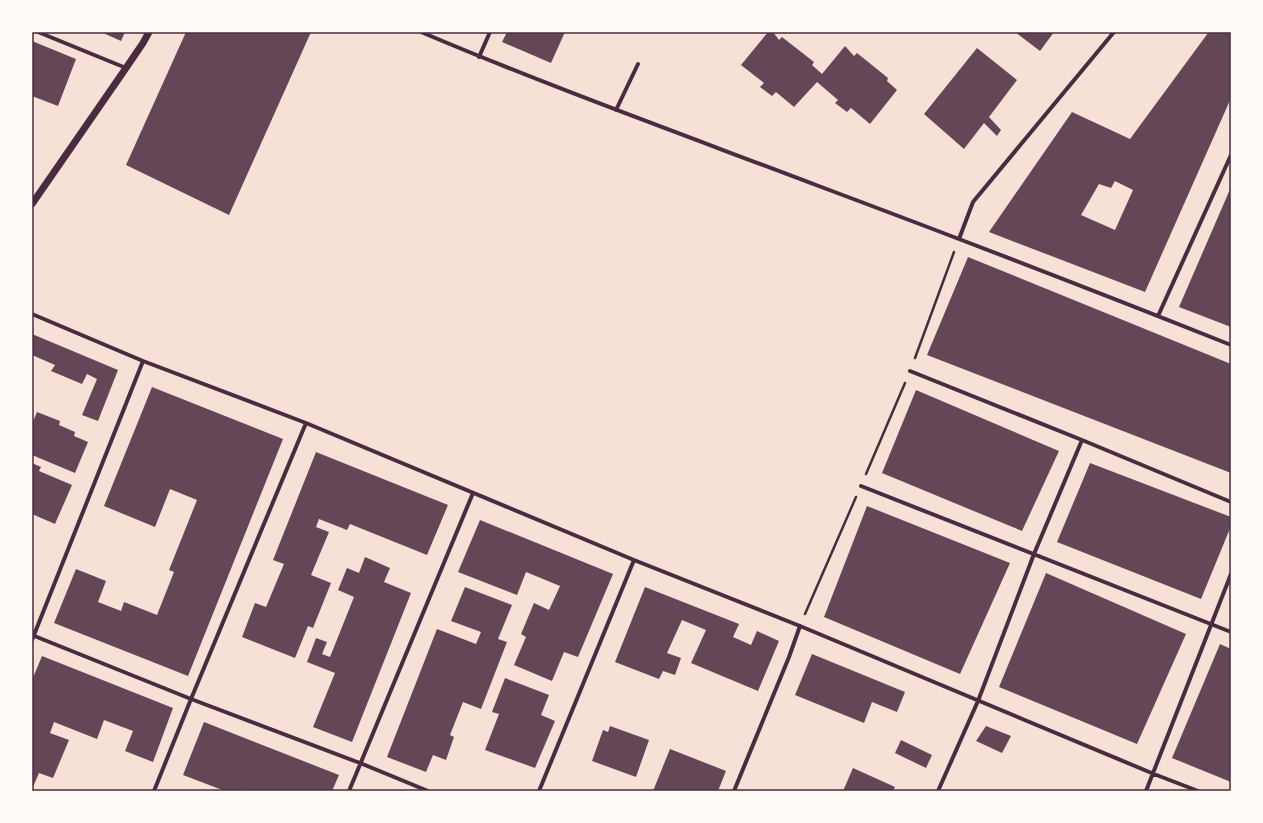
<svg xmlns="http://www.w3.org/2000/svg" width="1263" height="823" font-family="Jost,sans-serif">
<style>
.building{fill:#644757;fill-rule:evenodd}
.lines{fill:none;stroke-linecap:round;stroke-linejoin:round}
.path{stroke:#4a2c40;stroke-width:2.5}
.minor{stroke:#4a2c40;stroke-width:4}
.tertiary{stroke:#4a2c40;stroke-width:7}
.neatline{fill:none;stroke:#4a2c40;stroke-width:1.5}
</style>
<rect width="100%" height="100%" fill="#f7e1d7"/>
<path class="building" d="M101 32H125L121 41Z
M186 32H311L229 215 126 165Z
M507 32H565L551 63 502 42Z
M768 32H773L779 40 782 37 814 62 812 65 822 74 845 46 854 56 857 53 888 78 887 81 897 90 870 124 851 108 847 112 835 103 838 100 817 82 794 107 776 92 772 96 760 87 764 83 741 65Z
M1015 32H1054L1040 51Z
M1206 32H1231V98L1145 292 989 232 1072 112 1130 139 1208 33ZM1115 181 1133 190 1115 230 1081 215 1099 184 1111 188Z
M32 41 76 59 58 106 32 96Z
M977 48 1017 80 989 117 1001 130 997 136 984 123 964 149 924 114Z
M1231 187V327L1179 307Z
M968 257 1231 364V473L927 355Z
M32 334 118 370 98 421 82 415 97 379 87 374 82 384 51 371 55 365 32 355Z
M152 387 283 439 188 676 54 623 76 569 106 581 98 602 121 611 124 602 157 615 174 572 169 570 197 500 170 489 155 527 104 506Z
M916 390 1059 451 1022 531 882 473Z
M37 412 60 421 59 425 75 432 74 436 88 442 75 473 32 455V424Z
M316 452 448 505 427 555 350 524 347 530 319 519 316 527 329 532 311 575 331 583 313 628 308 626 295 658 242 637 255 603 266 607 284 564 273 560Z
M32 463 41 467 39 471 72 485 55 524 32 514Z
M1090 463 1231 517V526L1201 599 1057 542Z
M867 506 1010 563 960 674 824 617Z
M480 520 613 574 578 657 564 652 552 681 514 665 526 637 521 634 534 603 549 610 560 586 526 572 517 595 458 572Z
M365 557 390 568 384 582 411 593 352 742 313 727 335 673 307 662 316 638 327 642 322 654 330 657 354 597 338 590 347 568 359 573Z
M1046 573 1186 634 1137 744 999 687Z
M465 587 512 605 498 639 507 642 481 709 463 702 450 735 454 737 446 760 433 755 426 772 387 757 437 629 476 644 481 632 451 621Z
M645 587 739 624 733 637 751 645 757 631 779 641 758 691 691 663 706 630 682 620 667 653 681 658 675 675 663 671 659 679 615 662Z
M1220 644 1231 649V782L1172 758Z
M812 654 905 692 897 712 872 702 864 723 795 695Z
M42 656 173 708 153 762 125 751 133 731 104 720 97 739 54 722 50 733 69 740 53 778 39 773 33 787 32 786V680Z
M505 678 549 695 541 715 555 721 535 768 485 750 499 714 492 712Z
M204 722 339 775 332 791H249L245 789 244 791H225L183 775Z
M610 726 649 740 636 777 592 761 603 730 608 732Z
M986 726 1011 736 1002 753 976 741Z
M901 740 932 755 926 768 895 753Z
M670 749 726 771 718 791H653Z
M853 768 895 787 893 791H843Z"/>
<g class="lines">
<path class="path" d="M915 358 954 252
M866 474 905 383
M805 614 856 497"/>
<path class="minor" d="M38 32 126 68
M421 32C551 87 684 135 816 185 955 237 1093 290 1231 345
M479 57 490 32
M616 110 638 64
M959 239 973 202 1114 32
M32 314 143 361 306 423 634 560 800 626 1154 774 1198 791
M1158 316 1231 155
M910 371 1082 440 1231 502
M861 486 1231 632
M32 635 191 699 360 763 428 791
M32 640 143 361
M154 791 191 699 306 423
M349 791 473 493
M539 791 634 560
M734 791 789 657 800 626
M938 791 978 701 1034 554 1082 440
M1146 791 1231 574"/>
<path class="tertiary" d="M32 204 126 68 143 43 149 32"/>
</g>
<rect width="1263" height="823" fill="none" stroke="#fffaf5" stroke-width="66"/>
<rect x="33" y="33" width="1197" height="757" class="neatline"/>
</svg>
